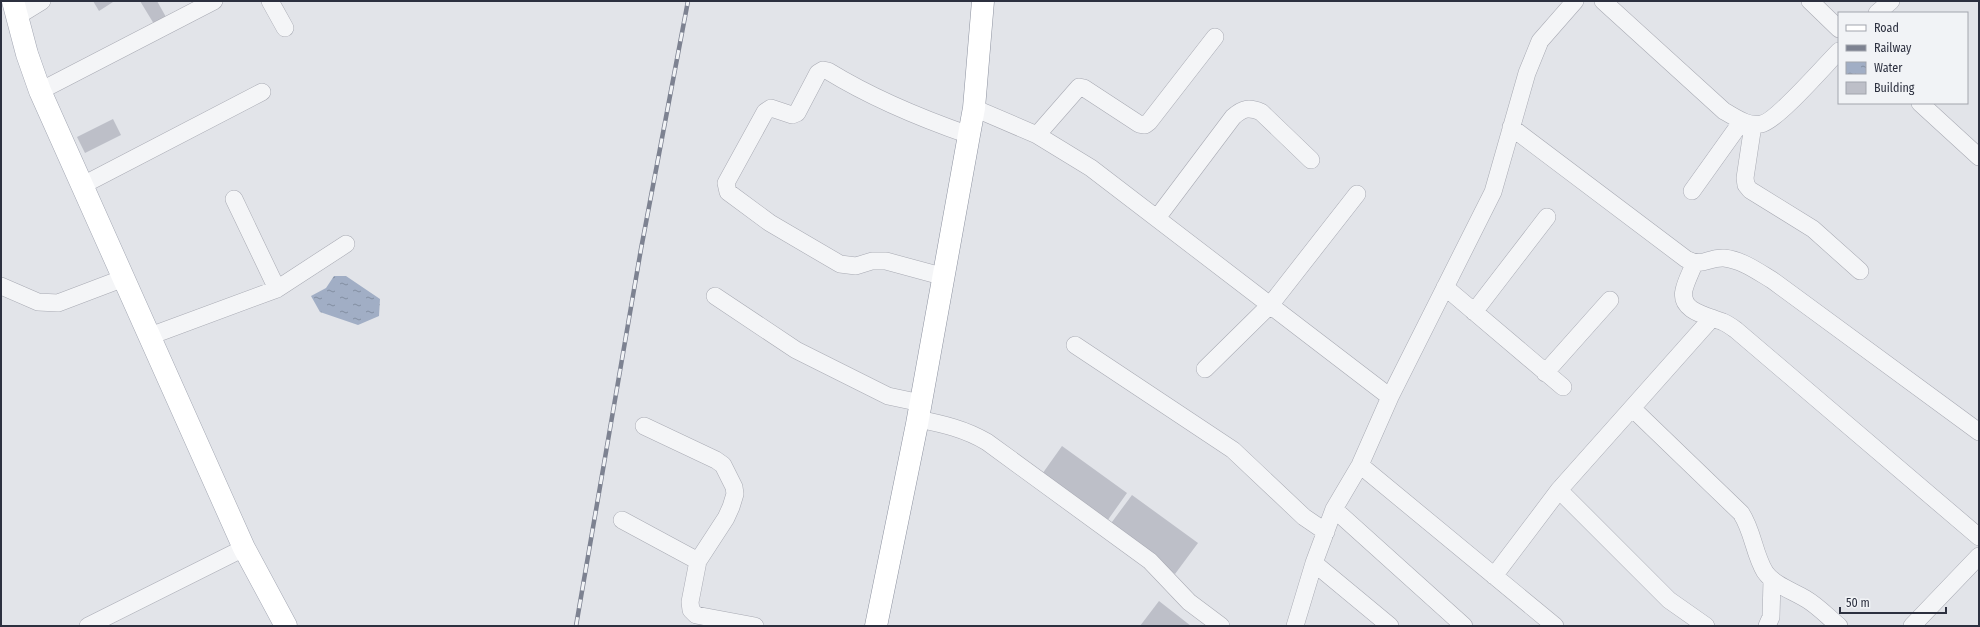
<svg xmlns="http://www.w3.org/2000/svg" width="1980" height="627" font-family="'Fira Sans Condensed',sans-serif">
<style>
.water{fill:url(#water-ripples)}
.building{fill:#bdbfc8}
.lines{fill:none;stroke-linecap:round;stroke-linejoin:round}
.minor-casing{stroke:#a8aab3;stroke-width:18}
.major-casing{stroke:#a3a7b3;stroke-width:23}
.highway-casing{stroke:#8b909e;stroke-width:23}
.minor{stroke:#f4f5f7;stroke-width:17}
.major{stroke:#fff;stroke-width:22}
.highway{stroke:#fff;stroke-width:22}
.rail-casing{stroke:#7d8291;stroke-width:4.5}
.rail{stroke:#f1f3f6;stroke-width:3;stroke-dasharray:9;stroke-linecap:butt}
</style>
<defs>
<pattern id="water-ripples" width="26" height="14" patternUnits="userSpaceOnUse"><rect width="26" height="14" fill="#a1aec5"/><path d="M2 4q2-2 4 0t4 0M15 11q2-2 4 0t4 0" fill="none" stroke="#838ea1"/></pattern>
</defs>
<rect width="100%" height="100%" fill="#e2e4e9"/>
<path class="water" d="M334 276H346L380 299 379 316 358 325 320 312 311 296 326 288Z"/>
<path class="building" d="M93 1H113V2L99 11Z
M140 1H157L166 17 154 24Z
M113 119 121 135 85 153 77 137Z
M1062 446 1127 493 1105 524 1040 477Z
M1132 495 1198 543 1175 574 1109 526Z
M1159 601 1191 626H1140Z"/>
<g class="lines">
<g class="minor-casing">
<path id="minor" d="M270 1 285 28
M1603 1 1724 111C1735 117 1748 127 1761 124 1776 122 1826 64 1839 51
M1810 1 1839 29
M1877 13 1891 1
M16 17 42 1
M40 91 214 1
M1920 103 1979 157
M974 108 1037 135 1091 168 1390 397
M1753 125 1745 178 1746 185 1750 190 1813 229 1860 271
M1511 127 1686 259C1704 268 1707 257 1724 258 1742 260 1757 271 1772 280L1979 432
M1037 135 1079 87 1084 88 1139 124 1145 125 1149 122 1215 37
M83 185 262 92
M1692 191 1742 121
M234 199 277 289
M1157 218 1233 117C1243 108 1249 107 1261 112L1311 160
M1694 264C1691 272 1686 281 1684 290 1679 312 1709 316 1723 322 1728 324 1732 327 1736 330L1979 537
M945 277 886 261H872L856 266 840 264 770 223 728 192 726 183 765 112 771 108 792 115 797 113 818 73 823 70 828 71C872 98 920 118 969 135
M1 286 38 302 58 303 124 278
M1445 287 1563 387
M715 296 796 350 888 396 921 403
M1474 312 1547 217
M150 336 277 289 346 244
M1075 345 1233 450 1304 517 1326 532
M1205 369 1271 304 1357 194
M1545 373 1610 300
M1632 408 1712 318
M918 419C943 424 965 429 987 442L1150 561 1189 602 1221 626
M644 426 716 460 723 465 734 487 735 494 731 507 726 518 698 561 690 602 691 610 696 615 755 626
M1360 465 1555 626
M1559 490 1669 600 1706 626
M1334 509 1464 626
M622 520 698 561
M1314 563 1390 626
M1494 576 1559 490 1632 408 1741 513C1753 531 1754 554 1765 572 1774 585 1793 591 1806 599 1818 606 1828 617 1839 626
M88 626 244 548
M1295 626 1314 563 1334 509 1360 465 1390 397 1493 192 1527 73 1540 41 1575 1
M1767 626 1771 617 1772 580
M1912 626 1979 556"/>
</g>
<g class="major-casing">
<path id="major" d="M13 1 27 54 40 91 244 548 286 626"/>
</g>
<g class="highway-casing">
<path id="highway" d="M876 626 917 424 969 135 974 108 983 1"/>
</g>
<use href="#minor" class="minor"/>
<use href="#major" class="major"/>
<use href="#highway" class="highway"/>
<g class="rail-casing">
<path id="rail" d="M576 626 641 249 688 1"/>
</g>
<use href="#rail" class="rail"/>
</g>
<rect width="1980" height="627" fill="none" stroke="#2c303f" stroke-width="4"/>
<rect x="1838" y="12" width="130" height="92" fill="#f1f3f6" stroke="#a2a5ad"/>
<rect x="1846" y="25" width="20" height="6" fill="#ffffff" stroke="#a2a5ad"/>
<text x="1874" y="32" font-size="12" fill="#2c303f">Road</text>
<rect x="1846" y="45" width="20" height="6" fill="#7d8291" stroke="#a2a5ad"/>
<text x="1874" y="52" font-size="12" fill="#2c303f">Railway</text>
<rect x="1846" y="62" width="20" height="12" fill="url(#water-ripples)" stroke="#a2a5ad"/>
<text x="1874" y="72" font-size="12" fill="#2c303f">Water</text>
<rect x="1846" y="82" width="20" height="12" fill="#bdbfc8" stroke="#a2a5ad"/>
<text x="1874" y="92" font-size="12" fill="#2c303f">Building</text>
<path d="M1840 607v6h106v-6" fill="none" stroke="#2c303f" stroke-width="2"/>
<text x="1846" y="607" font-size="12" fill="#2c303f" stroke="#f1f3f6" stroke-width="3" paint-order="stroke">50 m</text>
</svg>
